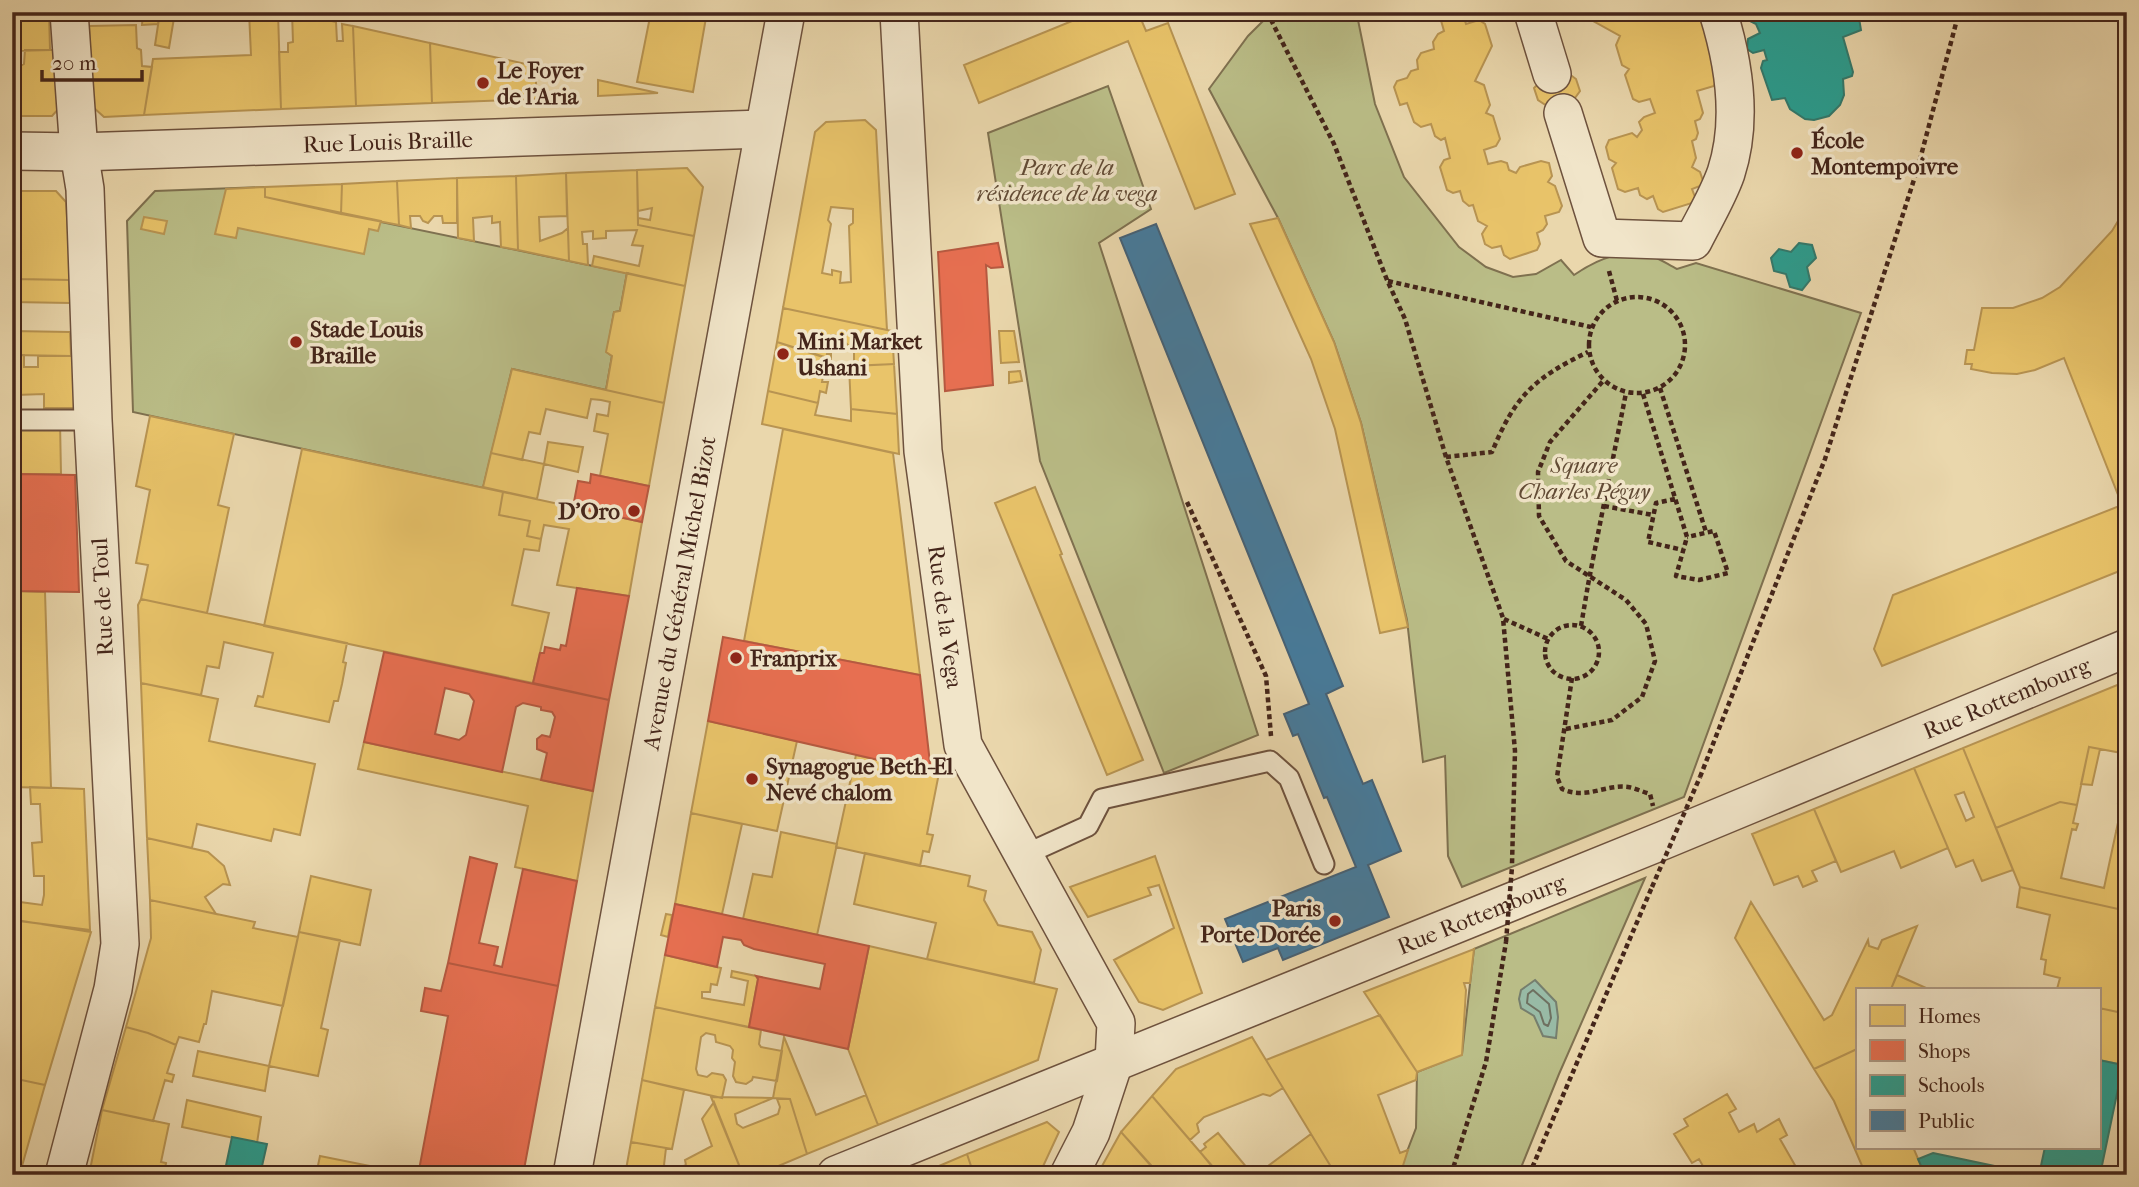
<svg xmlns="http://www.w3.org/2000/svg" width="2139" height="1187" font-family="'IM FELL French Canon',serif">
<style>
.green{fill:#babd87;stroke:#7f7150;stroke-width:2}
.water{fill:#98baa5;stroke:#767e6d;stroke-width:2}
.homes{fill:#e9c46a;stroke:#b89452;stroke-width:2;fill-rule:evenodd}
.shops{fill:#e76f51;stroke:#b65940;stroke-width:2;fill-rule:evenodd}
.schools{fill:#2a9d8f;stroke:#32796c;stroke-width:2}
.public{fill:#457b9d;stroke:#456176;stroke-width:2}
.lines{fill:none;stroke-linecap:round;stroke-linejoin:round}
.shore{stroke:#6e7060;stroke-width:2}
.lane-casing{stroke:#6e523e;stroke-width:23}
.street-casing{stroke:#6e523e;stroke-width:40}
.path{stroke:#44251a;stroke-width:4.5;stroke-dasharray:5 3.5;stroke-linecap:butt}
.lane{stroke:#f1e5c9;stroke-width:19}
.street{stroke:#f1e5c9;stroke-width:37}
.path-bridge{stroke:#44251a;stroke-width:4.5;stroke-dasharray:5 3.5;stroke-linecap:butt}
.poi-dot{fill:#8f2418;stroke:#f1e5c9;stroke-width:2.5}
.labels{text-anchor:middle;stroke-width:7;stroke-linejoin:round;paint-order:stroke}
.poi-label{font-size:23px;font-weight:bold;fill:#44251a;stroke:#f1e5c9;text-anchor:start}
.street-label{font-size:23px;fill:#44251a;stroke:#f1e5c9}
.park-label{font-size:23px;font-style:italic;fill:#624b35;stroke:#f1e5c9}
</style>
<rect width="100%" height="100%" fill="#ead7ac"/>
<filter id="stains"><feTurbulence type="fractalNoise" baseFrequency=".00286" numOctaves="4"/><feColorMatrix values="0 0 0 0 .2 0 0 0 0 .09 0 0 0 0 .02 0 0 0 .5 -.17"/></filter>
<radialGradient id="worn" r=".72"><stop offset=".6" stop-color="#630" stop-opacity="0"/><stop offset="1" stop-color="#630" stop-opacity=".3"/></radialGradient>
<path class="green" d="M1272 12H1352L1358 20 1375 104 1404 177 1459 247 1486 267 1513 277 1536 274 1561 260 1574 275C1596 260 1625 247 1652 256 1660 259 1669 265 1677 269L1696 263 1861 313 1684 797 1462 887 1448 856 1445 756 1423 762 1407 620 1361 423 1334 342 1278 218 1209 89 1248 36Z
M1108 86 1151 209 1099 243 1258 735 1164 773 1040 461 988 133Z
M265 187V198L627 273 620 311 614 312 607 352 612 356 606 390 512 369 483 488 133 412 127 221 155 191Z
M1645 878 1559 1074 1518 1175H1398L1416 1128 1417 1072 1462 1054 1474 949Z"/>
<path class="water" d="M1535 980 1556 1002 1558 1017 1556 1038 1543 1036 1534 1016 1521 1008 1519 999 1521 990Z"/>
<path class="homes" d="M12 12H49L50 50 12 51Z
M143 12H160L158 24 142 25Z
M160 12H175L169 48 155 45Z
M249 12H278L281 109 144 115 153 59 251 55Z
M292 12 336 22 337 41H343L342 24 353 26 356 106 281 109 279 52H288V43L293 42Z
M651 12H707L693 92 637 82Z
M1094 12H1138L1146 31 1168 23 1235 194 1195 209 1128 41 979 103 964 65Z
M1444 12H1462L1466 24 1479 20 1485 24 1492 46 1475 81 1484 85 1490 105 1486 113 1493 116 1500 139 1496 146 1484 150 1488 164 1501 161 1507 163 1509 170 1516 173 1520 167 1541 161 1549 163 1552 176 1548 182 1555 186 1562 206 1559 212 1545 216 1547 224 1543 230 1537 233 1540 244 1537 250 1510 259 1504 255 1501 246 1492 248 1485 244 1482 234 1487 226 1478 221 1473 205 1469 206 1463 201 1460 191 1453 193 1447 190 1440 167 1444 160 1450 158 1445 138 1441 140 1435 136 1431 124 1421 127 1414 122 1407 103 1400 105 1394 87 1397 81 1407 78 1411 71 1418 69 1417 60 1421 53 1434 49 1433 42 1438 34 1444 31 1440 17Z
M1585 12H1710L1717 79 1714 86 1697 91 1703 113 1700 119 1695 121 1698 133 1696 139 1692 141 1696 158 1692 167 1700 172 1703 181 1700 186 1692 189 1695 197 1692 203 1663 212 1658 209 1653 196 1647 199 1640 195 1638 188 1625 192 1618 189 1612 168 1616 163 1609 159 1606 147 1609 140 1632 133 1637 137 1642 130 1639 122 1644 117 1655 113 1650 99 1639 102 1633 99 1625 75 1629 69 1622 65 1616 45 1620 36 1586 17Z
M136 25 137 48 141 50 142 66 152 67 144 115 104 117 93 107 89 26Z
M353 26 430 43 432 103 356 106Z
M430 43 535 66 537 99 432 103Z
M25 50H60L62 105 52 116H12V75H15L17 68 24 64Z
M1568 73 1576 79 1580 91 1575 98 1547 106 1538 100 1534 88 1541 81Z
M598 80 658 93 598 96Z
M865 120 876 130 887 330 783 308 815 132 826 122ZM831 207 853 209V223L849 226 851 282 840 283 841 272 832 270V275L822 273 831 224 828 220Z
M687 168 703 187 694 236 638 225V218L650 220 652 208 638 211 637 170Z
M637 170 638 225 694 236 685 286 592 266 594 256 639 266 643 246 632 245 637 230 606 231V238L593 239V231L582 232 583 244H587L588 265 569 261 566 173Z
M566 173 567 216 539 217 540 241 562 233 568 228 569 261 518 250 516 176Z
M516 176 518 250 501 247 500 222 492 223V216L473 218 474 241 458 238 457 178Z
M457 178V223H443L442 216H434L428 223 423 221 420 216H410L411 228 399 225 397 181Z
M397 181 399 225 341 214 342 184Z
M342 184 341 214 265 197V187Z
M265 187V197L381 221 378 231 369 229 364 254 238 228 236 238 215 234 226 189Z
M12 191H56L66 202 71 280 20 279 19 249H12Z
M2127 206V309L2120 317 2127 335V568L1882 666 1874 649 1893 595 2122 505 2064 358 2035 370 2017 374 1992 373 1971 369 1972 364H1965L1967 350H1974L1982 308H2013L2042 298 2060 287 2112 231Z
M144 217 167 221 164 234 141 229Z
M1278 218 1334 342 1361 423 1408 627 1380 633 1335 429 1311 359 1250 224Z
M627 273 685 286 664 403 606 390 612 356 606 352 614 312 620 311Z
M12 279 69 280 70 303 12 302Z
M783 308 892 331 894 364 854 366V352L845 342 836 341 835 335H831L827 354H831V359L777 342Z
M12 331 70 332 71 356 12 355Z
M999 331H1014L1019 362 1001 363Z
M777 342 826 358 822 382H828L826 393 820 391 818 403 768 391Z
M12 355H16L17 408H12Z
M16 355H24V367H38V356H74L77 408H44V394L16 395Z
M894 364 897 414 851 409 849 366Z
M512 369 664 403 649 486 600 476 608 434 594 431 597 414 608 416 610 402 601 400 591 399 587 418 546 409 540 434 529 432 522 460 491 453Z
M1020 371 1022 381 1009 383V372Z
M768 391 818 403 815 415 851 421V409L897 414 899 454 762 424Z
M150 416 234 434 218 505 229 508 207 613 141 599 148 565 136 563 150 490 136 486Z
M12 423H60L61 474H12Z
M783 429 893 453 920 675 744 641Z
M548 442 583 447 578 472 544 464Z
M302 449 503 492 499 515 530 521 527 536 541 539 539 551 524 549 512 605 549 613 533 683 264 626Z
M491 453 544 464 537 499 483 487Z
M1035 487 1062 554 1060 555 1143 760 1107 775 995 503Z
M503 492 642 522 629 596 557 585 569 529 544 525 541 539 527 536 530 521 499 515Z
M12 591 45 592 51 788 12 787Z
M141 599 347 643 343 662 346 663 342 684 338 701H334L329 722 255 706 258 696 263 697 273 653 224 642 219 668 207 666 201 695 141 683 138 605Z
M2127 681V754L2089 747 2077 805 2060 802 1996 828 1963 748Z
M141 683 218 699 209 741 315 764 300 835 274 829 271 841 197 824 192 848 147 838Z
M708 721 797 741 777 831 691 813Z
M364 742 593 791 577 881 515 867 528 806 358 769Z
M2089 747 2100 749 2092 785 2081 784Z
M1963 748 2013 870 1982 881 1973 860 1956 867 1914 768ZM1964 792 1974 817 1966 821 1955 795Z
M856 755 939 773 927 834 933 835 929 852 923 851 920 866 836 847Z
M1914 768 1948 848 1901 868 1894 851 1841 872 1814 809Z
M2127 783V834L2116 832 2122 804 2118 803 2119 797 2123 798Z
M30 787 84 789 90 930 12 920V901L42 905 44 895V876H34L32 843 42 842 40 804H31Z
M2060 802 2077 805 2073 823 2078 824 2076 830 2072 829 2061 878 2104 888 2116 832 2127 834V911L2020 887 1996 828Z
M1814 809 1836 861 1812 871 1817 881 1803 887 1798 876 1774 885 1752 834Z
M691 813 742 824 722 914 675 904Z
M781 832 837 844 817 935 743 919 753 874 772 877Z
M147 838 208 852 224 866 230 885 223 884 205 897 216 914 150 900Z
M865 853 970 876 968 886 986 891 984 900 998 925 1032 932 1041 950 1034 983 927 959 936 923 854 904Z
M1155 856 1202 993 1163 1010 1139 1002 1114 960 1174 928 1159 885 1148 888 1151 895 1088 917 1070 887Z
M311 876 371 890 360 945 299 932Z
M2020 887 2127 911V1014L2099 1008V989H2057L2060 978 2044 974 2046 960 2041 959 2050 915 2017 907Z
M150 900 255 922 253 928 298 937 283 1006 212 991 206 1024H204L199 1042 179 1037 176 1045 148 1033 126 1027 151 938Z
M1751 902 1824 1020 1832 1015 1868 940 1869 946 1878 949 1882 940 1917 926 1891 989H1857V1049L1814 1069 1735 938Z
M666 914 672 915 668 937 661 935Z
M16 920 91 932 45 1085 12 1078V931Z
M299 932 340 940 321 1028 328 1030 318 1076 269 1066Z
M869 946 1057 989 1038 1060 878 1125 848 1049Z
M1474 949 1470 983H1464L1466 990 1462 1055 1417 1072 1364 992Z
M665 955 721 968 717 985 711 984 710 992H702V998L744 1005 748 981 731 977 732 971 756 976 758 979 749 1027 655 1007Z
M1897 975 1926 988 1930 989H1891Z
M655 1007 761 1030 759 1044 761 1047 782 1051 777 1081 753 1077 752 1080 746 1084 736 1082 733 1076 735 1062 732 1058 733 1050 730 1046 716 1042 715 1035 706 1033 701 1037 696 1069 698 1075 707 1077 712 1073 723 1075 726 1080 722 1098 642 1080Z
M2099 1008 2127 1014V1050L2123 1065 2099 1060Z
M1380 1015 1417 1072 1416 1080 1378 1095 1400 1153 1408 1150 1400 1175H1336L1266 1060Z
M126 1027 148 1033 176 1045 167 1073 174 1075 172 1082 165 1080 153 1121 102 1110Z
M784 1037 816 1115 866 1095 878 1125 807 1154 790 1099 773 1098Z
M1252 1037 1283 1088 1270 1096 1263 1094 1204 1117 1197 1124 1199 1132 1190 1140 1152 1096 1176 1069Z
M1857 1049V1147H1913L1925 1175H1866L1834 1101 1814 1069Z
M198 1051 269 1066 265 1091 193 1076Z
M12 1078 45 1085 22 1166 12 1164Z
M642 1080 684 1090 672 1149 631 1142Z
M1727 1094 1736 1109 1729 1113 1739 1132 1754 1124 1757 1132 1779 1119 1787 1135 1780 1139 1800 1174 1708 1175 1699 1159 1692 1163 1674 1134 1688 1126 1684 1119Z
M1152 1096 1213 1167 1204 1175H1159L1121 1132Z
M711 1097 773 1098 735 1114 737 1124 743 1128 778 1114 780 1107 777 1099H790L807 1154 757 1175H743Z
M187 1100 261 1117 257 1143 182 1127Z
M714 1102 743 1175H690L686 1165 685 1160 712 1146 702 1119Z
M102 1110 169 1124 161 1162 166 1163 165 1169 160 1168 158 1175H89Z
M1047 1122 1059 1132 1039 1175H974L967 1154Z
M1121 1132 1159 1174 1158 1175H1097Z
M1218 1133 1253 1175H1219L1200 1152 1206 1147 1204 1144Z
M1311 1134 1336 1175H1256Z
M631 1142 666 1148 664 1165 671 1171 686 1165 690 1175H625Z
M967 1154 974 1175H916L939 1166Z
M320 1156 370 1166 368 1175H316Z"/>
<path class="shops" d="M998 243 1003 267 991 268 986 265 993 385 945 391 938 252Z
M19 474 75 475 79 592 16 591 17 535H12V484H19Z
M591 474 649 486 642 522 573 507 578 481 590 483Z
M577 588 629 596 609 700 533 683 540 653H544L545 647 560 650 561 645 566 646Z
M723 637 920 675 931 772 708 721Z
M384 652 609 700 593 791 541 780 547 753 537 749V739L542 735 550 737 555 717 552 712 541 710V707L523 703 516 707 502 772 364 742ZM445 688 469 694 474 701 466 735 459 740 435 734Z
M470 857 497 864 479 943 498 947 494 965 502 967 523 869 577 881 558 986 448 963Z
M675 904 869 946 848 1049 749 1027 758 979 756 976 820 989 825 964 754 949 744 945 741 940 723 937 717 967 665 955Z
M448 963 558 986 523 1175H413L414 1169 419 1170 448 1016 421 1011 425 988 441 991Z"/>
<path class="schools" d="M1747 12H1858L1861 30 1843 37 1853 72 1852 76 1843 79 1844 95 1840 105 1829 116 1814 120 1805 119 1790 109 1785 98 1772 100 1761 68 1763 61 1767 60 1764 50 1753 53 1747 49 1748 39 1760 33 1756 24 1750 21Z
M1799 243 1812 245 1816 258 1807 267 1810 280 1802 290 1790 287 1786 274 1774 271 1771 258 1779 249 1791 252Z
M2099 1060 2123 1065 2100 1175H2039L2045 1147H2099Z
M232 1137 267 1144 260 1175H224Z
M1933 1153 2037 1175H1925L1918 1159Z"/>
<path class="public" d="M1156 224 1343 686 1326 694 1363 784 1372 780 1401 851 1368 865 1389 917 1283 960 1278 948 1243 962 1225 919 1356 867 1327 797 1324 798 1298 734 1293 736 1284 714 1309 704 1120 238Z"/>
<g class="lines">
<path class="shore" d="M1533 990 1549 1004 1551 1018 1548 1026 1544 1024 1540 1012 1527 1003 1528 994Z"/>
<g class="lane-casing">
<path id="lane" d="M12 420H93
M1024 855 1088 826 1102 799 1270 761 1289 778 1324 864"/>
</g>
<g class="street-casing">
<g id="street">
<path id="s1" d="M899 12 923 451 963 745 1116 1023 1114 1062 1091 1132 1069 1175"/>
<path d="M1533 12 1552 74"/>
<path d="M1563 113 1602 238 1693 241C1704 219 1718 196 1726 173 1743 121 1734 63 1718 12"/>
<path id="s2" d="M12 151 79 152 763 129"/>
<path d="M64 1175 113 989 120 944 93 420 85 189 79 152 69 12"/>
<path id="s3" d="M572 1175 786 12"/>
<path id="s4" d="M836 1175 1664 840 2127 648"/>
</g>
</g>
<path class="path" d="M1267 12 1334 144 1387 280 1405 319 1446 457 1503 618 1515 751 1512 864
M1609 271 1617 301
M1388 281 1591 327
M1589 345a48 48 0 1 1 96 0a48 48 0 1 1-96 0Z
M1660 388 1706 532
M1643 394 1687 537 1676 576 1699 580 1728 573 1714 531 1687 537
M1446 457 1492 452C1515 396 1534 378 1588 352
M1675 499 1656 503 1648 542 1683 550
M1187 502 1266 676 1271 736
M1604 506 1653 515
M1593 559 1626 393
M1504 619 1548 639
M1545 652a27 27 0 1 1 54 0a27 27 0 1 1-54 0Z
M1581 626 1588 585
M1572 678 1557 777 1562 789C1587 800 1605 784 1628 787 1635 788 1643 792 1650 794L1653 806
M1566 729 1612 720 1642 697 1655 661 1646 624 1626 600 1566 561 1539 516 1538 472 1550 442 1603 381
M1700 777 1825 459 1918 167 1959 12
M1451 1175 1486 1062 1506 942
M1529 1175 1652 887"/>
<use href="#lane" class="lane"/>
<use href="#street" class="street"/>
<path class="path-bridge" d="M1588 585 1593 559
M1652 887 1700 777
M1506 942 1512 867"/>
</g>
<g class="poi-dot">
<circle cx="483" cy="83" r="7"/>
<circle cx="1797" cy="153" r="7"/>
<circle cx="296" cy="342" r="7"/>
<circle cx="783" cy="354" r="7"/>
<circle cx="634" cy="511" r="7"/>
<circle cx="736" cy="658" r="7"/>
<circle cx="752" cy="779" r="7"/>
<circle cx="1335" cy="921" r="7"/>
</g>
<g class="labels">
<g class="poi-label">
<text x="497" y="78">Le Foyer<tspan x="497" dy="26">de l'Aria</tspan></text>
<text x="1811" y="148">École<tspan x="1811" dy="26">Montempoivre</tspan></text>
<text x="310" y="337">Stade Louis<tspan x="310" dy="26">Braille</tspan></text>
<text x="797" y="349">Mini Market<tspan x="797" dy="26">Ushani</tspan></text>
<text x="620" y="519" text-anchor="end">D'Oro</text>
<text x="750" y="666">Franprix</text>
<text x="766" y="774">Synagogue Beth-El<tspan x="766" dy="26">Nevé chalom</tspan></text>
<text x="1321" y="916" text-anchor="end">Paris<tspan x="1321" dy="26">Porte Dorée</tspan></text>
</g>
<g class="street-label">
<text dy="8" stroke="none"><textPath href="#s2" startOffset="376">Rue Louis Braille</textPath></text>
<text dy="8" stroke="none"><textPath href="#s3" startOffset="592">Avenue du Général Michel Bizot</textPath></text>
<text transform="translate(102 597) rotate(-93)" y="8">Rue de Toul</text>
<text dy="8" stroke="none"><textPath href="#s1" startOffset="607">Rue de la Vega</textPath></text>
<text dy="8" stroke="none"><textPath href="#s4" startOffset="1264">Rue Rottembourg</textPath></text>
<text dy="8" stroke="none"><textPath href="#s4" startOffset="696">Rue Rottembourg</textPath></text>
</g>
<g class="park-label">
<text x="1067" y="175">Parc de la<tspan x="1067" dy="26">résidence de la vega</tspan></text>
<text x="1584" y="473">Square<tspan x="1584" dy="26">Charles Péguy</tspan></text>
</g>
</g>
<rect width="2139" height="1187" fill="none" stroke="#ead7ac" stroke-width="42"/>
<rect x="14" y="14" width="2111" height="1159" fill="none" stroke="#44251a" stroke-width="3.5"/>
<rect x="21" y="21" width="2097" height="1145" fill="none" stroke="#44251a" stroke-width="2"/>
<rect x="1856" y="988" width="245" height="161" fill="#f1e5c9" stroke="#ac9883" stroke-width="2"/>
<rect x="1870" y="1005" width="35" height="21" fill="#e9c46a" stroke="#ac9883" stroke-width="2"/>
<text x="1918" y="1023" font-size="21" fill="#44251a">Homes</text>
<rect x="1870" y="1040" width="35" height="21" fill="#e76f51" stroke="#ac9883" stroke-width="2"/>
<text x="1918" y="1058" font-size="21" fill="#44251a">Shops</text>
<rect x="1870" y="1075" width="35" height="21" fill="#2a9d8f" stroke="#ac9883" stroke-width="2"/>
<text x="1918" y="1092" font-size="21" fill="#44251a">Schools</text>
<rect x="1870" y="1110" width="35" height="21" fill="#457b9d" stroke="#ac9883" stroke-width="2"/>
<text x="1918" y="1128" font-size="21" fill="#44251a">Public</text>
<path d="M42 70v10h100v-10" fill="none" stroke="#44251a" stroke-width="3.5"/>
<text x="52" y="70" font-size="21" fill="#44251a" stroke="#f1e5c9" stroke-width="5" paint-order="stroke">20 m</text>
<rect width="100%" height="100%" filter="url(#stains)"/>
<rect width="100%" height="100%" fill="url(#worn)"/>
</svg>
